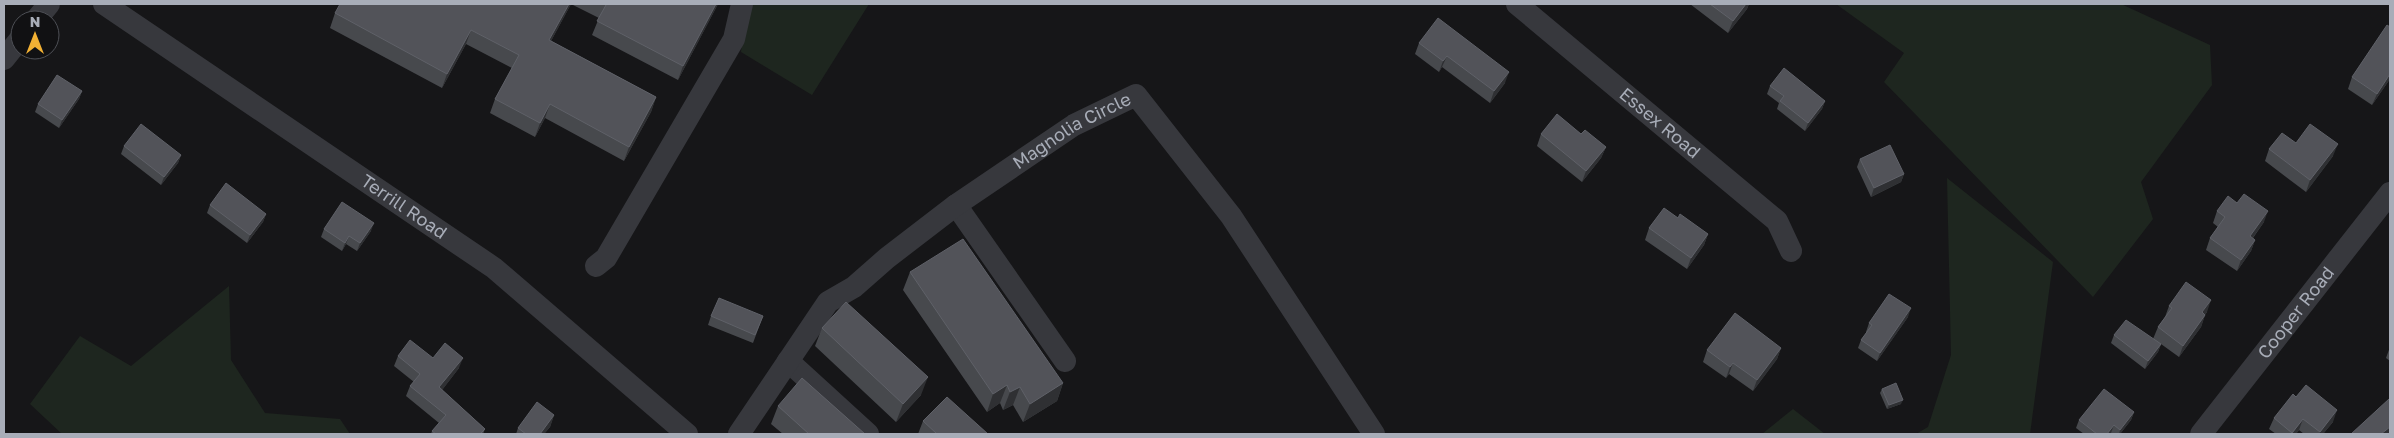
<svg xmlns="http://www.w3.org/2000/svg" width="2394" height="438" font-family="'Golos Text',sans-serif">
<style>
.green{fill:#1e261f}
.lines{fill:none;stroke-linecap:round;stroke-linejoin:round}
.minor{stroke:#37383d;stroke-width:22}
.wall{fill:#47494d}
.shaded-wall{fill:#2f3033}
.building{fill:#525359;stroke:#5f6168}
.labels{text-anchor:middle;stroke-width:5;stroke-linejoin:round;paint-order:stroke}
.street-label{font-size:18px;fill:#a8adb8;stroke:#111113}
</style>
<rect width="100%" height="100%" fill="#161618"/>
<path class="green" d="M747 4H869L812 95 741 52Z
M1836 4H2121L2210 45 2212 85 2141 182 2153 219 2093 297 1884 82 1904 53Z
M1947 178 2053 262 2030 434H1916L1928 427 1951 355Z
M229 286 231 360 265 413 340 419 350 434H62L30 404 80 336 131 366Z
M1793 409 1825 434H1762Z"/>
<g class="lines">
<g class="minor">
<path id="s1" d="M104 4 494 268 687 434"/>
<path id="s2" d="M1517 4 1777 221 1791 251"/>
<path d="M36 20 49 4"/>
<path d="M4 59 20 39"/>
<path d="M956 205 1065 361"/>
<path d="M596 266 606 258 734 39 742 4"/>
<path d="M788 361 868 434"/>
<path id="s3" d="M739 434 828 302 854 287 887 258 956 205 1074 125 1136 95 1231 216 1374 434"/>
<path id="s4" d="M2201 434 2390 193"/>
</g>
</g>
<path class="wall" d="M571 4 551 41 656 97 651 112 624 161 545 118 535 137 490 113 495 99 512 68 466 44 442 88 330 28 335 13Z
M571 4H718L678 80 592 35 599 18Z
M1690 4H1749L1747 9 1728 33Z
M1419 43 1505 83 1490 103 1442 67 1439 72 1415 54Z
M2352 77 2390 79 2372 105 2348 89Z
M1770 86 1825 101 1822 109 1805 131 1777 109 1779 103 1767 94Z
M82 91 79 99 59 128 35 112 38 104Z
M1541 134H1581L1606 147 1601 158 1582 182 1537 146Z
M2296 143 2333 156 2306 192 2265 161 2269 149Z
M124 146 181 155 178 163 161 185 121 154Z
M1860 159 1904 174 1901 182 1871 197 1857 167Z
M2237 203 2264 222 2253 238 2255 240 2251 251 2237 271 2206 250 2210 238 2218 227 2213 223 2217 211Z
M210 205 266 214 263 222 247 243 207 213Z
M1678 218 1708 234 1704 245 1687 269 1645 240 1649 228Z
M324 229 371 231 357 251 346 244 342 251 321 237Z
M910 272 1063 383 1057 401 1023 422 1013 405 1003 410 1000 403 987 412 903 290Z
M2169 306 2207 312 2205 315 2201 327 2179 357 2161 344 2158 352 2145 369 2111 343 2114 335 2153 339 2158 327 2165 317Z
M711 316H763L753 343 708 325Z
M1908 317 1877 361 1858 348 1861 340 1867 332H1866L1869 323Z
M822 328 921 395 896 422 815 346Z
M2390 347V361L2386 358Z
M1781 348 1777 359 1753 391 1729 374 1726 378 1703 362 1707 350Z
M398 356 433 358 459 368 442 390 485 429 483 434H431L432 431 439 423 406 396 410 386 414 382 394 366Z
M1882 389 1901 404 1887 409 1880 393Z
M2296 397 2333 422 2323 434H2304L2299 430 2296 434H2276L2269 429 2274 418Z
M778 406 865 434H783L771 424Z
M2134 412 2131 420 2120 434H2113L2111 433 2110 434H2084L2076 428 2079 420Z
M554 415 550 427 544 434H516L518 428Z
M923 421 988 434H918Z"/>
<path class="shaded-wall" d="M569 4H571L544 54 549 40Z
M716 4H718L678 80 683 66Z
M1746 4H1749L1747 9 1728 33 1733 21Z
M471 30 466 44 442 88 447 74Z
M1447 56 1442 67 1439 72 1443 61Z
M1509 72 1505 83 1490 103 1494 91Z
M2390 74V79L2372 105 2377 94Z
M82 91 79 99 59 128 62 120Z
M656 97 651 112 624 161 629 147Z
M1825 101 1822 109 1805 131 1808 123Z
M550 104 545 118 535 137 540 123Z
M2338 144 2333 156 2306 192 2310 180Z
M1606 147 1601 158 1582 182 1586 171Z
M181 155 178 163 161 185 164 177Z
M1904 174 1901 182 1871 197 1874 188Z
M2268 211 2264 222 2246 247 2250 236Z
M266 214 263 222 247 243 250 235Z
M374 223 371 231 357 251 360 243Z
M1708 234 1704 245 1687 269 1691 258Z
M349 236 346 244 342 251 345 243Z
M2255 240 2251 251 2237 271 2241 260Z
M2211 300 2207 312 2198 324 2202 312Z
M1911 308 1908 317 1877 361 1880 353Z
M2205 315 2201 327 2179 357 2183 346Z
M2161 344 2158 352 2145 369 2148 361Z
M1781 348 1777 359 1753 391 1757 380Z
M463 358 459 368 436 398 439 387Z
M1733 363 1729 374 1726 378 1730 367Z
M928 377 921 395 896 422 903 404Z
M1063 383 1057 401 1023 422 1030 404Z
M1007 385 1000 403 987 412 993 394Z
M1020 387 1013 405 1003 410 1010 392Z
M1903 400 1901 404 1887 409 1889 405Z
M2337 410 2333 422 2323 434H2319L2320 432Z
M2134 412 2131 420 2120 434H2119L2120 430Z
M554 415 550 427 544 434H540Z
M2303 419 2299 430 2296 434H2292Z
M2114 425 2111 433 2110 434H2107Z
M2390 427V434H2381Z"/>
<path class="building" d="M340 4H569L549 40 656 97 629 147 550 104 540 123 495 99 519 55 471 30 447 74 335 13Z
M603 4H716L683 66 597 21 606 5Z
M1710 4H1746L1733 21Z
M1438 18 1509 72 1494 91 1447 56 1443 61 1419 43Z
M2387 25 2390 27V74L2377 94 2352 77Z
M1784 68 1825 101 1808 123 1780 101 1784 96 1770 86Z
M57 75 82 91 62 120 38 104Z
M1557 114 1581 134 1585 130 1606 147 1586 171 1541 134Z
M141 124 181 155 164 177 124 146Z
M2310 124 2338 144 2310 180 2269 149 2282 133 2296 143Z
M1890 145 1904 174 1874 188 1860 159Z
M226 183 266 214 250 235 210 205Z
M2244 194 2268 211 2250 236 2255 240 2241 260 2210 238 2225 217 2217 211 2228 196 2237 203Z
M342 202 374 223 360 243 349 236 345 243 324 229Z
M1664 208 1678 218 1680 214 1708 234 1691 258 1649 228Z
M963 239 1063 383 1030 404 1020 387 1010 392 1007 385 993 394 910 272Z
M2186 282 2211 300 2202 312 2205 315 2183 346 2158 327 2172 308 2169 306Z
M1889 294 1911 308 1880 353 1861 340 1872 325 1869 323Z
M719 298 763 316 755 335 711 316Z
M846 302 928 377 903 404 822 328Z
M1735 313 1781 348 1757 380 1733 363 1730 367 1707 350Z
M2126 320 2161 344 2148 361 2114 335Z
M410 340 433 358 445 343 463 358 439 387 485 429 480 434H436L432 431 446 415 410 386 420 374 398 356Z
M802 378 865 434H809L778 406Z
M1896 383 1903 400 1889 405 1882 389Z
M2306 385 2337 410 2320 432 2303 419 2292 433 2274 418 2293 394 2296 397Z
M2104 389 2134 412 2120 430 2114 425 2107 434H2097L2079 420Z
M947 397 988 434H937L923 421Z
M2389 399 2390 401V427L2381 434H2351Z
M537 402 554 415 540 434H541H526L518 428Z"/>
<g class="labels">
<g class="street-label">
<text dy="6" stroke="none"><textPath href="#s2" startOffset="186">Essex Road</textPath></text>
<text dy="6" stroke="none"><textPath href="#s3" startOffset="458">Magnolia Circle</textPath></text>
<text dy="6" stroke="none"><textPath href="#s1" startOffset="362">Terrill Road</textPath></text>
<text dy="6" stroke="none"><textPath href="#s4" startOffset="154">Cooper Road</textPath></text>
</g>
</g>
<rect width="2394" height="438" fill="none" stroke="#a8adb8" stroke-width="10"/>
<g transform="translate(35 35)"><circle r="24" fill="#111113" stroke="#4d4f55"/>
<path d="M0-4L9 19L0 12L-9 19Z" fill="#f2b134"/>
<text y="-8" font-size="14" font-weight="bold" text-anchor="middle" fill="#a8adb8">N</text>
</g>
</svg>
